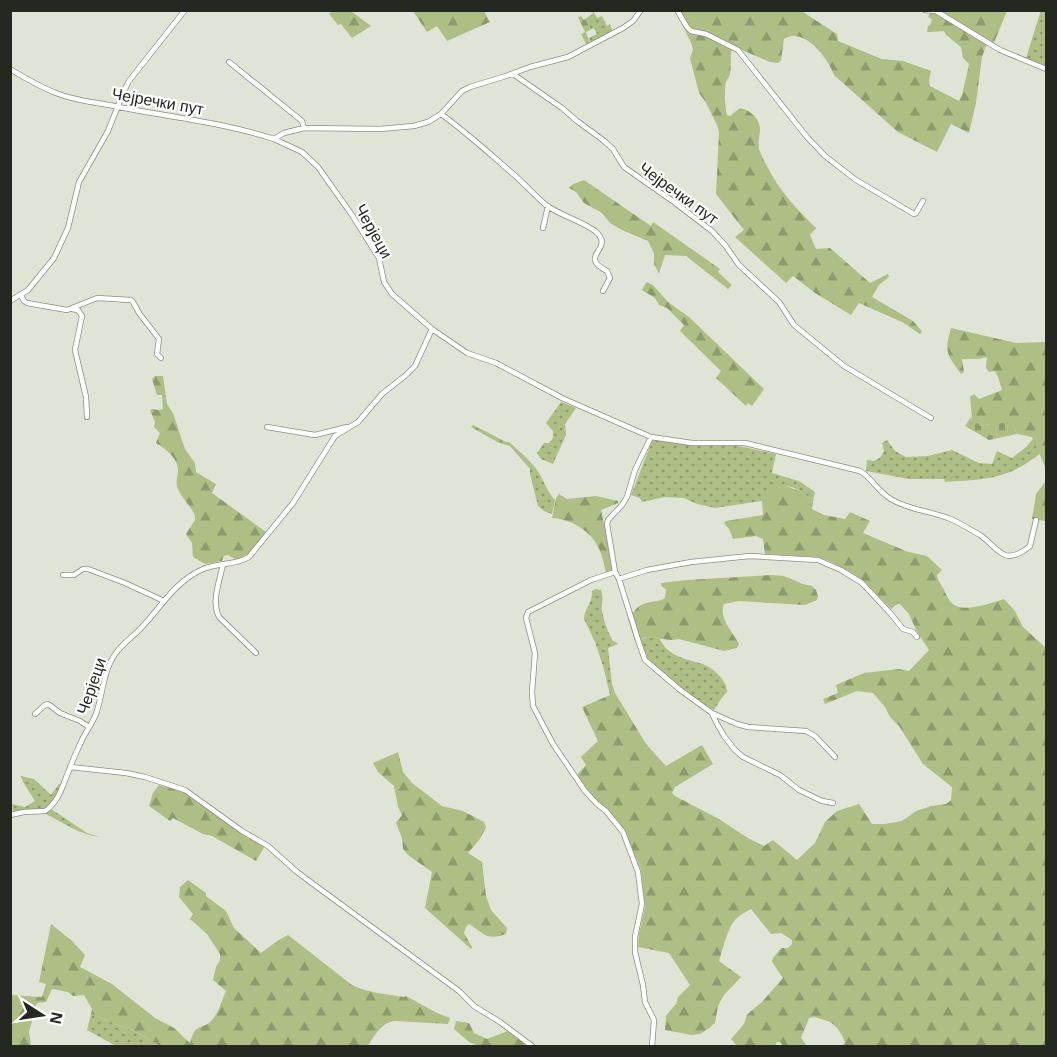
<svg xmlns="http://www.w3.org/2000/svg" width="1057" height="1057" font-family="Arial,sans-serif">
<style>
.grass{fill:url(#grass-dots)}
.forest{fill:url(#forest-firs)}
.cemetery{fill:url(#cemetery-stones)}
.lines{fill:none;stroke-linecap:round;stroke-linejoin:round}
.minor-casing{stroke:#8b8f82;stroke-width:6}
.minor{stroke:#fff;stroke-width:4.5}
.labels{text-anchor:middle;stroke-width:4.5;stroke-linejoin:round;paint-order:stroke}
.street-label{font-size:16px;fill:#252721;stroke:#fff}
</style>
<defs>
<pattern id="grass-dots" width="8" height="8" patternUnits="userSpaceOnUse" patternTransform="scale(1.5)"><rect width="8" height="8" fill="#aebe84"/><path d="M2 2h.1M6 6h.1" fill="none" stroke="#8d9a6c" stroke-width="1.8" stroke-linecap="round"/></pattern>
<pattern id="forest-firs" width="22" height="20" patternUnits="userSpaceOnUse" patternTransform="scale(1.5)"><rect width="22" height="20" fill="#aebe84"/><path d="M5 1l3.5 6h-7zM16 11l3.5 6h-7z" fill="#8d9a6c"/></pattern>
<pattern id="cemetery-stones" width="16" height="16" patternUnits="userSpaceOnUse" patternTransform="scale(1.5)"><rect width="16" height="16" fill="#aebe84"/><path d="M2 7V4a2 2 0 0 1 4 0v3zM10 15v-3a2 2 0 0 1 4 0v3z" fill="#8d9a6c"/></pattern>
</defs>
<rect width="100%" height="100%" fill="#e0e4d6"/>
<path class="grass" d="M1041 10 1046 11V66L1026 58Z
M592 11H593L597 18 602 16 607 26 610 24 613 32 590 44 589 38 597 34 594 28 590 30 589 26 585 19 593 14Z
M561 402 576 408 565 424 566 435 553 464 541 459 537 453 544 443H549L553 438V431L546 423Z
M473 425 506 442H509C519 451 529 459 537 470 544 480 547 492 555 500L552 514 544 511 538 506 530 474V469L510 446 499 443 471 427Z
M653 439 687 445H734L776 454 772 473 799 481 815 492 813 501C793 484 781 479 762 501L715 508 697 504 684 498 665 497 642 502 640 498 631 495Z
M1033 439 1040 454C1030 461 1019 469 1007 473 988 481 965 480 945 482L944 479H909L866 471 867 460 874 461 881 457 884 450 882 443 887 440 895 451 906 457 928 456 952 450 979 463 992 464 997 451 1012 458 1026 447Z
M596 589 601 590C604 598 601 603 602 611 604 621 608 633 613 641L616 642 618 644 608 648 612 684 615 693 610 695 603 666 595 642 584 619C584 609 593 603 592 591Z
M647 637 659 638C662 642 664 647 668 650 686 665 706 657 722 679 725 684 727 686 727 692L721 699 714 710C689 696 669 678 648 660L645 656 640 640Z
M21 776 34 779 51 795 59 784H62C49 813 42 809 13 813L12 804 25 807 35 801 23 782Z
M51 809 87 833 100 837C80 835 62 822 44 813Z
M91 1014 138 1033 157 1044 159 1046H116L87 1030Z"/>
<path class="forest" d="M333 10 351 11 371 26 352 38 341 24 338 25 329 14Z
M413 11H484L490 22 447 41 437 26 427 32Z
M675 11H802L809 16 837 34 838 41 882 59 903 61 931 71 929 80 930 86 959 101 962 95 969 64 963 58 961 47 946 35 944 31 931 32H927L928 26 930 25 932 19 928 17 931 11H1007L993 45 987 43 982 57 976 103 969 133 951 124 937 152 898 132 834 75C828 58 804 26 784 39L781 60 778 63 770 62 733 46C729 55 732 64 730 74 729 78 727 79 726 82 724 88 725 110 727 115L730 116 740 108C750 110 761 119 760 131 759 137 758 143 759 149 761 155 764 161 767 166 779 191 797 209 816 228L810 235 816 249 830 248 870 283 888 274 889 277 879 285 872 297 913 321 922 331 920 334 902 322 859 303 851 315 815 293 793 276 786 283 735 237 744 230 716 194 719 132 717 125 705 101 699 93 690 58 693 50 692 45 682 24Z
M581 16 584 20 585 19 589 26 590 30 586 32 590 44 587 46 581 34 585 32 578 17Z
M584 180 651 226 653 222 720 269 718 272 732 285 728 289 686 256 665 255 659 274 654 264V253L648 241 622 230 610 223 602 213 584 203 576 192 569 188 573 184Z
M647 282 653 285 668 302 689 317 764 389 752 406 748 403 746 406 716 378 721 371 680 331 684 325 667 308 659 305 655 298 642 290 645 284Z
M951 328 1016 343 1046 342V469L1032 437 1017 434 1013 426 990 424 980 426 978 422 972 420 970 397 974 394 979 399 1002 390 998 377 995 371 989 372 986 368 987 357 979 359H962L964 372 961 374C947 354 944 353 951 328Z
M155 376H163L167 404 173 413 185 449 195 463 196 472 216 484 212 493 266 532C257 544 252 554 237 560L228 555 224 556 222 561 205 564 193 557 192 543 186 534 195 520V516C192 507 183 500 179 491 175 485 177 479 178 472 179 459 166 449 156 443L160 433 154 427 155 422 150 410 152 409 158 410 163 409 162 395H157L152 379Z
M1046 473V521L1032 519 1036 494 1045 482Z
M786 486 802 492 813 501 812 509 824 515 845 519 850 512 870 521 863 533 908 552 927 556 942 570 937 575C938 582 942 585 945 592 947 596 949 601 953 604 963 613 991 603 1004 599L1015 611 1023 627 1046 648V694L1045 695 1046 696V1046H843L845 1042C840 1031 836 1023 824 1020 818 1018 815 1016 809 1018L801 1038 807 1046H783L780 1042H777L775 1046H737L731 1039 744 1024 747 1015 751 1011 762 1002 783 978 772 962 773 958 781 948H788L792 944V940L781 933 771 934 751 909C747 911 742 914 738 917 728 925 723 949 719 961L741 977 724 995 718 1006 715 1023 708 1029 700 1034 691 1035 665 1030 666 1016 669 1012 676 1004 678 997 690 985 669 953 638 947 639 934 645 907 641 870 624 829 608 809 598 803 577 775 586 765 581 757 598 741 582 707 615 693 646 744 666 766 702 745 713 764 675 787 672 793 675 796 719 819 748 838 764 846 773 840 797 860 815 843 825 822 837 811 859 804 872 824H885L902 821 916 811 931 806 946 804 951 800 952 787 923 764 899 726 890 717 885 707 873 693 857 691 825 704 823 699 838 693 836 685 864 673 899 669 909 671 929 650 917 632 909 614 899 603 891 609 864 581 843 568 829 561 818 557 765 554 763 539 756 536 733 539 729 529 724 523 726 521 763 515 762 501C770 492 774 487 786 486Z
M559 494 567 499 596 496 618 501V503L601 510 614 571 606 573C604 564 602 553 597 545 588 529 570 519 552 518L556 498Z
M771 575 784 576 803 584 812 586 816 590 818 596 817 600 805 605 739 601 724 604C718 618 733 632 739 644L737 648 724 651 679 639 671 640 647 637 635 641 628 619C633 612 638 605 646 603 653 601 659 602 665 598L666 589 662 587 661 583 687 580Z
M398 752 403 772 412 783 442 806 463 811 484 822 486 827 480 839 468 853 482 862 486 896 491 910 507 928 506 934C486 941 485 934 469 924L466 927 464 933 472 947 471 949 425 908 432 872 408 855 403 849 402 838 396 823 402 815 398 807 394 786 378 772 373 763Z
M159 785 185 792 265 846 256 861 212 836 203 834 173 818 170 821 149 806 153 793Z
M188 880 206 893V896L226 911 234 928 261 953 277 941 288 935 352 985C368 993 386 994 404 997L406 996 437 1013 450 1018 448 1024 395 1021C382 1022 375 1035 368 1046H159L157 1044 138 1033 91 1014 92 1009 84 995 73 996 68 992 52 989 46 1002 37 1003 29 1032 31 1046H11V995L42 997 46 984 39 982 51 924 72 941 85 955 80 967 112 984 155 1018 174 1028 190 1043C196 1020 202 1032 213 1019 219 1011 222 1000 226 991L213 980 216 967 220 960V954L207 934 190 919 193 914 179 897 180 887Z
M456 1021 469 1023 474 1033 487 1039 508 1031 530 1046H478L469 1042 454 1029Z"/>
<path class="cemetery" d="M971 417 972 420 978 422 980 426 990 424 991 420 1006 417 1013 426 1017 434 989 440 965 426Z"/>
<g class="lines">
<g class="minor-casing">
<path id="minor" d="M677 10 687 27 691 31 706 34 738 50 807 137 825 156 856 180 914 214 916 213 923 201
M925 10 936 11 1000 50 1046 69
M229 62 302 121 304 128
M10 69C25 78 40 87 56 93 75 101 94 102 114 106 168 117 222 122 274 139L284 133 304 128 380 129 414 126 428 122 441 114 462 91 470 87 506 76 530 67 568 57 623 28 633 21 641 10
M513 74 562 108 577 121 603 140 613 149 624 167 674 202 712 231 725 245 739 265 779 302 794 325 844 366 931 418
M441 114C466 132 489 153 512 173 524 183 534 195 546 205 561 216 580 220 595 231 617 249 576 255 607 271L610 278 603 291
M274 139 302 152 318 167 352 215 379 258 384 282 392 294 432 329 467 353 496 363 564 399 651 437 692 443H745L860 471C872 478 878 492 891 499 906 509 930 511 948 518 957 521 971 530 980 535 989 541 997 552 1005 555 1014 558 1024 551 1030 546L1036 520
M543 228 548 206
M21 295 24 301 27 303 67 310 97 298 131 300 133 302 139 313 159 339 157 354 161 358
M10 301 28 290 54 258 68 228 79 182 108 131 124 91 129 81 185 10
M72 309 78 310 82 316 75 350 86 397 87 417
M267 427 315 435 347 427
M223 564C220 580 211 601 219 617L256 653
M615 572 607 524 608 520 622 505 627 497 635 470 651 437
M63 575H74L83 569H88L125 583 164 601
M619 579 647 570 691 562 750 556 818 560 841 570 862 583 891 614 903 629 913 632 917 637
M712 713 737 724 748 727 806 731 815 736 835 757
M35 714 45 705 48 704 60 713 80 721 89 727
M70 767 126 773 145 777 185 790 242 831 268 846 297 872 320 889 459 991 474 1006 500 1022 532 1046
M10 815 24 812 45 811C60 801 63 783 70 768 73 759 77 751 81 742 85 733 92 724 96 714 103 694 103 670 116 653 123 643 134 636 142 627 161 607 175 582 201 570 217 562 235 566 249 557L293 503 335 436 358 422 382 394 406 375 415 366 432 329
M652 1046 654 1020 645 1002 643 985 635 952V937L642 904 638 872 623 832 606 811 597 804 585 791 553 744 533 706 532 692 535 653 526 618 528 612 591 580 615 572 619 579 639 643 645 660 679 689 712 713 716 722 724 736 735 750 743 757 780 775 799 790 822 801 833 803"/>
</g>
<use href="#minor" class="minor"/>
</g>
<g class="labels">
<g class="street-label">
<text transform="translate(158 101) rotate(10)" y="6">Чејречки пут</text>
<text transform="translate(679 193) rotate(36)" y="6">Чејречки пут</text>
<text transform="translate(374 231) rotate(61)" y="6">Черјеци</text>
<text transform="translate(91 686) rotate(-71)" y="6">Черјеци</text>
</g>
</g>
<rect width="1057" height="1057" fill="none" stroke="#252721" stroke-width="24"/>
<g transform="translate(42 1015) rotate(102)" stroke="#ffffff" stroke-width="4.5" paint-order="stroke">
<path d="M0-4.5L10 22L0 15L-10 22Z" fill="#252721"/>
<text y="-9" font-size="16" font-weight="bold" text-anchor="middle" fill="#252721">N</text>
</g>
</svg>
